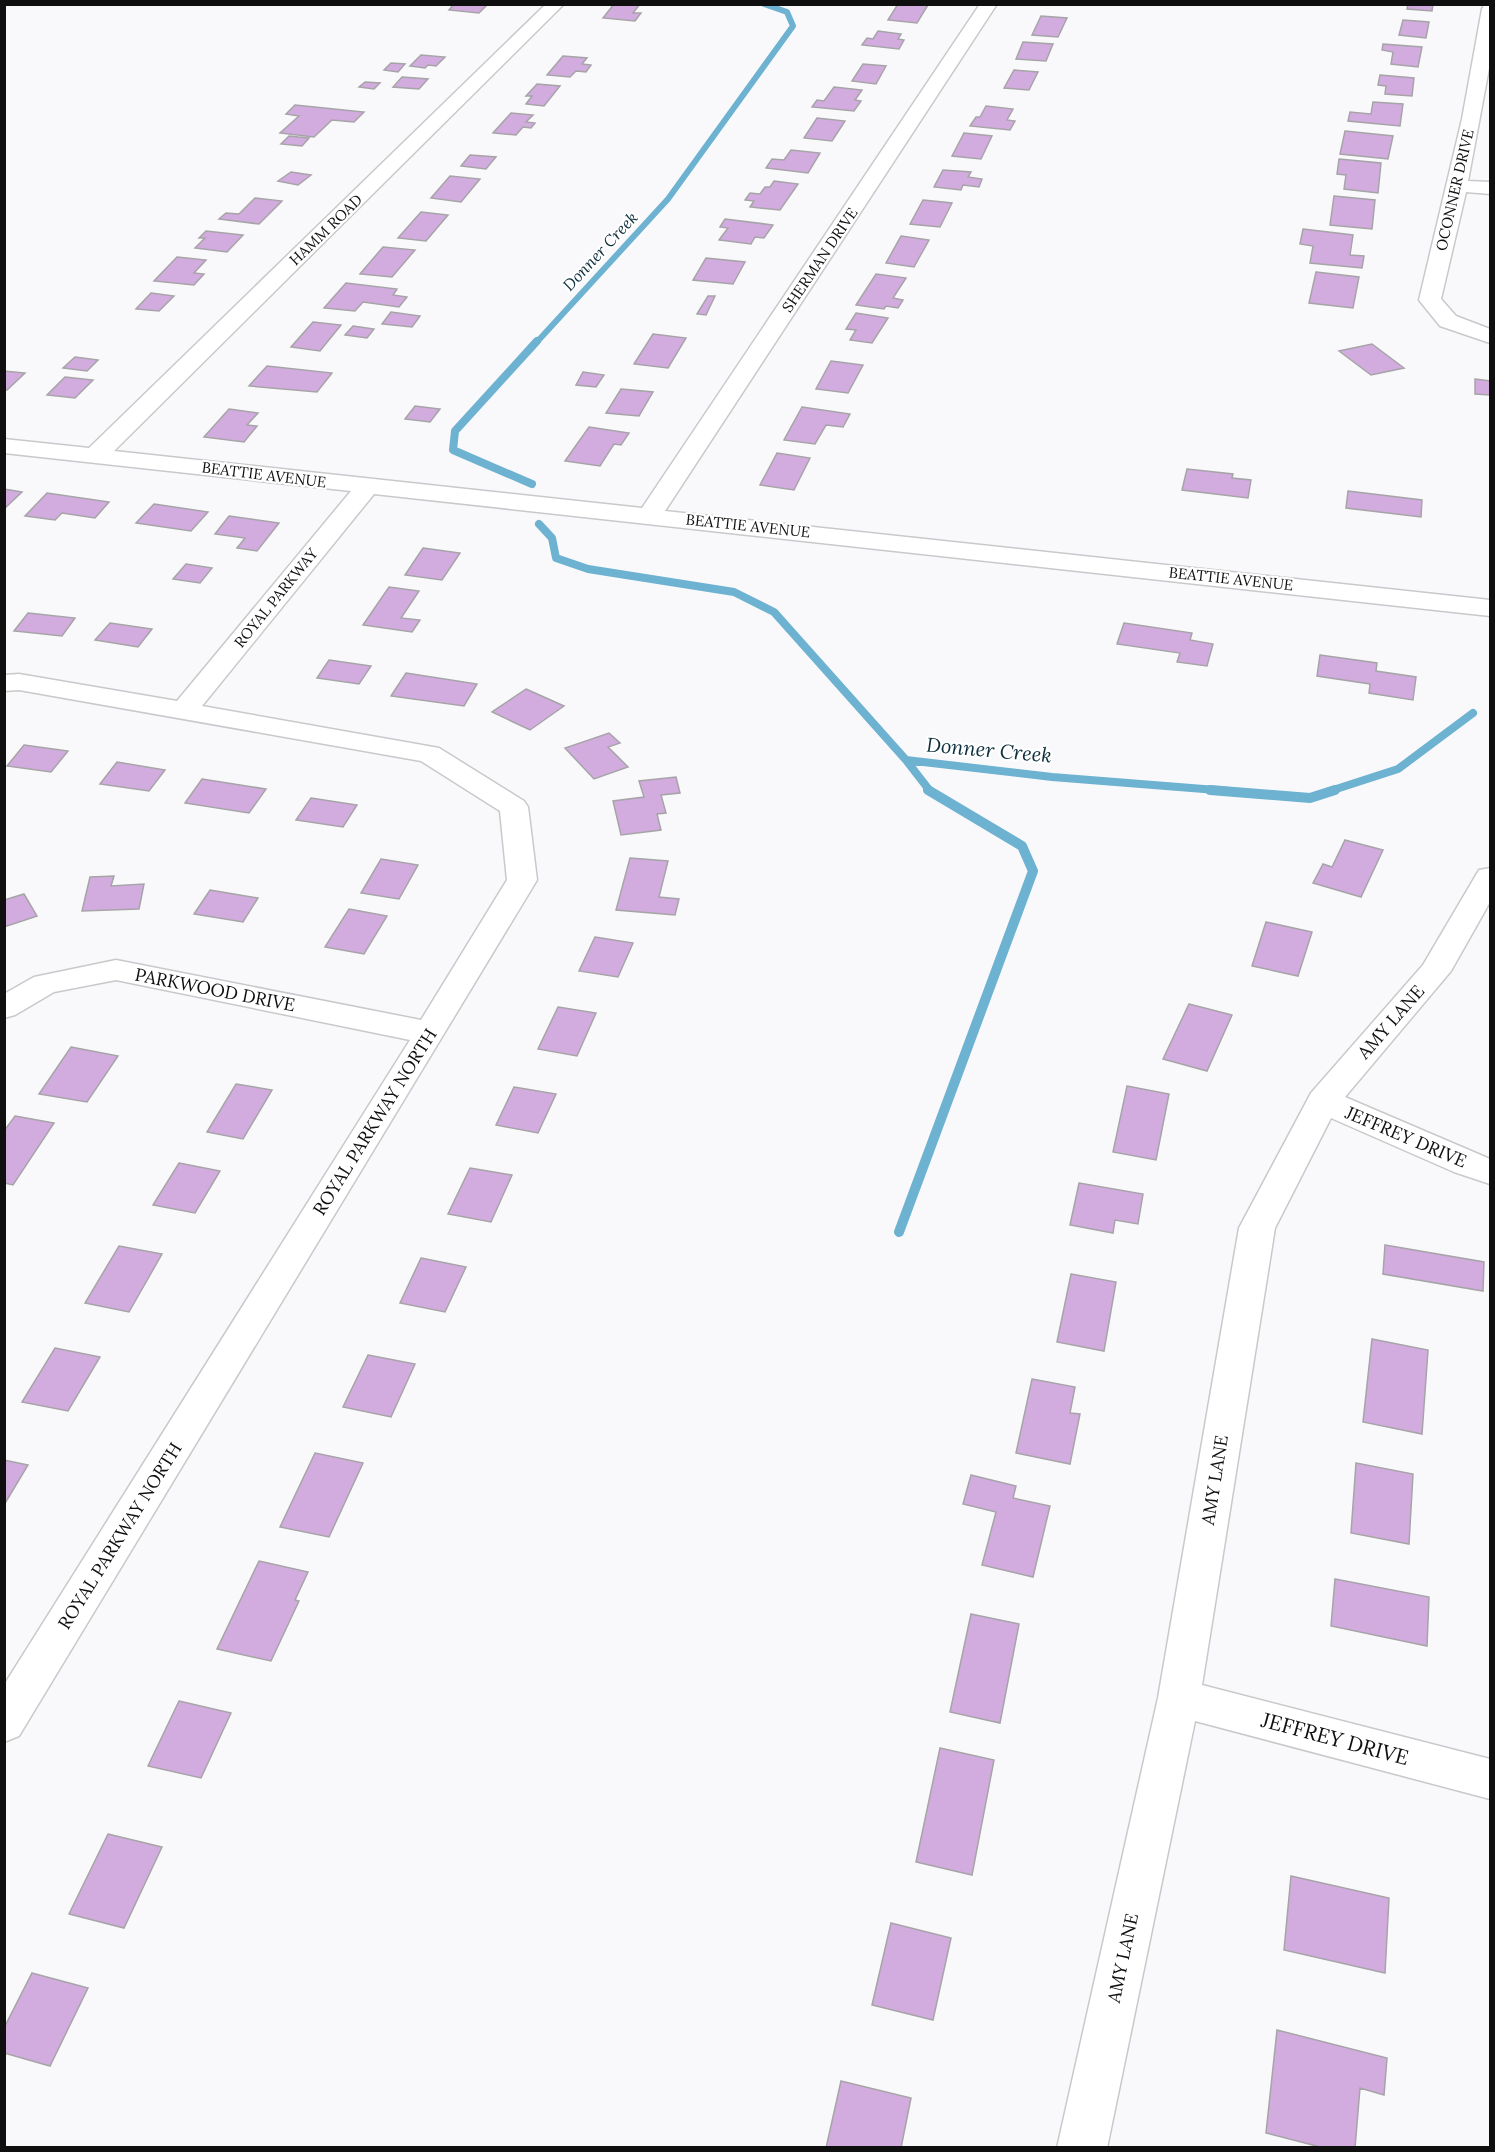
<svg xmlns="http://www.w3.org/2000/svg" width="1495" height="2152" font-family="Lora,serif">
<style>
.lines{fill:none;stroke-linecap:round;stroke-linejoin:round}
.stream-far2{stroke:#6db2d0;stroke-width:6}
.stream-far1{stroke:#6db2d0;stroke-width:8}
.stream{stroke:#6db2d0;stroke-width:10}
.building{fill:#d2acdf;stroke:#a6a4a7;stroke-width:1.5}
.minor-casing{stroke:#c9c8cb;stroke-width:3}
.minor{fill:#fff;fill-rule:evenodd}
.labels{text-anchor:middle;stroke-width:4.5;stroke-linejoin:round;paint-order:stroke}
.far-street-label{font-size:15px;fill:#0f0f10;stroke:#fff}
.far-water-label{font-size:16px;font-style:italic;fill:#0d2f3c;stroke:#fff}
.street-label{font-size:18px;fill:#0f0f10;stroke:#fff}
.water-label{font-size:20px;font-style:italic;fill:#0d2f3c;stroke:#fff}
.near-street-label{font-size:21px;fill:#0f0f10;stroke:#fff}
</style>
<rect width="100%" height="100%" fill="#f9f9fc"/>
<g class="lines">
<path class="stream-far2" d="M536 343 668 199 793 26 787 12 764 4"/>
<path class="stream-far1" d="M532 484 453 450 455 431 537 341
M539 524 552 538 556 558 588 569 734 592 774 612 906 760 1052 777 1229 791
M906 760 930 791
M1330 791 1398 769 1473 713"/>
<path class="stream" d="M1210 790 1310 798 1335 790
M899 1232 1033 871 1022 846 928 790"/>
</g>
<path class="building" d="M454 4H488L479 13 449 10Z
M614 4H640L633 13H641L635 21 603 18Z
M898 4H923L928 5 917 23 888 20Z
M1408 4H1433L1432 11 1407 9Z
M1041 16 1067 18 1058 37 1032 35Z
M1403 20 1429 22 1426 38 1399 35Z
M878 31 901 34 898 39 904 40 899 49 862 45 867 38 873 39Z
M1023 42 1053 44 1046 61 1016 59Z
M1383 44 1422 47 1418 67 1391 64 1393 52 1382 50Z
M421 55 445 57 436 66 428 65 425 68 410 66Z
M563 56 587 58 582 64 591 65 586 72 576 71 570 77 547 75Z
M391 63 405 64 398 72 384 70Z
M863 64 886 66 876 84 852 81Z
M1014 70 1038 72 1029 90 1004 88Z
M1380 75 1414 78 1412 96 1385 94 1386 86 1378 85Z
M402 77 428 79 419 89 393 87Z
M365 82 380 83 374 89 359 87Z
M537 84 560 86 544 106 526 104 532 96H526Z
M834 87 862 90 855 100 861 101 854 111 812 107 817 100 824 101Z
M1373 102 1403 104 1400 126 1348 121 1350 112 1371 114Z
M295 105 364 112 354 122 332 120 314 137 280 133 299 116 286 114Z
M986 106 1013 109 1007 120 1015 121 1010 130 970 126 976 117H980Z
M511 113 533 115 526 122 535 123 531 128 523 127 516 135 493 133Z
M817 118 845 121 832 141 804 138Z
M1345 131 1393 136 1388 159 1340 154Z
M964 133 992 136 981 159 952 156Z
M289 136 309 138 302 146 281 144Z
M791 150 820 153 808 173 766 168 772 159 784 160Z
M470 155 496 157 486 169 461 166Z
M1339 159 1381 163 1378 193 1344 189 1346 175 1337 174Z
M943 170 971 172 968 177 982 179 979 187 963 185 961 190 934 187Z
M291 172 311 175 298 185 278 181Z
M450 176 480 179 461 202 431 198Z
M774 181 798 184 780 210 750 207 754 201 745 200 750 193 760 194 765 187H770Z
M1334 196 1375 200 1372 229 1330 225Z
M255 198 282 201 259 224 219 219 226 213 239 214Z
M923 200 952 203 940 227 910 224Z
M421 212 448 215 426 241 398 238Z
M725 219 773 225 764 238 755 237 751 244 719 240 728 228 720 227Z
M1303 229 1353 235 1350 255 1364 256 1362 268 1310 263 1313 246 1300 244Z
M206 231 243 235 227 252 195 248 205 238H199Z
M901 236 929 240 914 267 886 263Z
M383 247 415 250 392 277 360 274Z
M177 257 206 260 194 273 204 274 194 285 154 281Z
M706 258 745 262 733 284 693 280Z
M1316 272 1359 277 1353 308 1309 303Z
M876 274 906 278 893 298 903 300 898 308 886 306 884 309 856 305Z
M346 283 397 289 393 295 407 297 399 307 363 302 355 311 324 308Z
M151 293 174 296 159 311 136 309Z
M708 296H715L706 315 697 314Z
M391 312 420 316 412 327 382 324Z
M856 313 888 318 872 343 850 340 856 330 846 329Z
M313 322 341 325 320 351 291 347Z
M353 326 374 329 367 338 345 335Z
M653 334 686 338 668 368 634 364Z
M1372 344 1404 368 1371 375 1339 351Z
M75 357 98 360 87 371 63 368Z
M831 361 863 365 848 393 816 389Z
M267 366 332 373 317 392 249 386Z
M4 371 25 373 7 390H4Z
M583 372 604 375 596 387 576 385Z
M65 377 93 380 75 398 47 395Z
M1475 379 1490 381V395L1475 394Z
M621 389 653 392 639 416 606 413Z
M415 406 440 409 430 422 405 419Z
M802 407 850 414 843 427 826 425 815 444 784 440Z
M229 409 258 413 247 425 257 426 244 442 204 437Z
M589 427 629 433 621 445 614 444 600 466 565 461Z
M777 453 810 458 794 490 760 485Z
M1187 469 1233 474 1232 478 1251 480 1248 498 1182 490Z
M4 489 22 492 4 509Z
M1348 491 1422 500 1421 517 1346 508Z
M47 493 109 502 95 518 62 513 55 520 25 516Z
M154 504 208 512 191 531 136 523Z
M229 516 279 523 257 551 237 548 245 538 215 534Z
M423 548 460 553 442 580 405 575Z
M186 564 212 568 200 583 173 579Z
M389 587 419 591 401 618 420 620 412 632 363 625Z
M28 613 75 618 62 636 14 631Z
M110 623 152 629 138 647 95 640Z
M1124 623 1192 633 1190 640 1213 644 1207 666 1177 662 1180 653 1117 644Z
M1320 655 1377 663 1376 671 1416 677 1413 700 1369 693 1370 684 1317 676Z
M329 660 371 666 359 684 317 678Z
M406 673 477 684 464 706 391 696Z
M526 689 564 706 530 730 492 712Z
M609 733 620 743 608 747 628 767 594 779 565 748Z
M24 745 68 751 51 772 7 766Z
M117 762 165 770 149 791 100 784Z
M676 777 680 793 661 795 666 813 657 814 661 830 621 835 613 801 644 797 639 781Z
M202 779 266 789 249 813 185 803Z
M311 798 357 805 343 827 296 820Z
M1345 840 1383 850 1361 897 1313 883 1323 864 1332 867Z
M630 858 668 861 659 897 679 899 675 915 616 910Z
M381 859 418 865 399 899 361 893Z
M114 876 111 886 144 884 139 909 82 911 90 877Z
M210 890 258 898 243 922 194 914Z
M24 894 37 916 4 927V900Z
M349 909 387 916 364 954 325 947Z
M1266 922 1312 932 1298 976 1252 966Z
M595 937 633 943 618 977 579 971Z
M1189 1004 1232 1015 1207 1071 1163 1059Z
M558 1007 596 1013 577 1056 538 1049Z
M71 1047 118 1056 87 1102 39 1094Z
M236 1084 272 1090 243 1139 207 1132Z
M1127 1086 1169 1094 1156 1160 1113 1152Z
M514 1087 556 1094 538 1133 496 1125Z
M15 1116 54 1123 13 1185 4 1183V1131Z
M179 1163 220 1171 195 1213 153 1205Z
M470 1168 512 1175 491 1222 448 1214Z
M1079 1183 1143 1194 1138 1224 1115 1220 1113 1233 1070 1225Z
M1385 1245 1484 1262 1483 1291 1383 1274Z
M119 1246 162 1254 129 1312 85 1303Z
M421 1258 466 1267 445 1312 400 1303Z
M1071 1274 1116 1282 1104 1351 1057 1342Z
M1372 1339 1428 1350 1422 1434 1363 1422Z
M55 1348 100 1357 68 1411 22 1402Z
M368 1355 415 1364 391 1417 343 1407Z
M1032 1379 1075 1387 1070 1413 1080 1414 1070 1464 1016 1453Z
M315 1453 363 1463 329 1537 280 1527Z
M4 1460 28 1465 4 1505Z
M1356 1463 1413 1474 1409 1544 1351 1533Z
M971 1475 1016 1486 1013 1498 1050 1506 1033 1577 982 1565 996 1512 963 1504Z
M259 1561 308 1572 295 1600 299 1601 271 1661 217 1649Z
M1335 1579 1429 1597 1427 1646 1331 1626Z
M971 1614 1019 1624 1000 1723 950 1712Z
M179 1701 231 1713 201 1778 148 1766Z
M940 1748 994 1760 972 1875 916 1862Z
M108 1834 162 1847 124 1928 69 1914Z
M1291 1876 1389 1898 1385 1973 1284 1950Z
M891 1923 951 1938 933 2020 872 2005Z
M32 1973 88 1988 50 2066 4 2053V2028Z
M1277 2030 1387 2058 1384 2095 1360 2088 1355 2148H1324L1266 2133Z
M841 2081 911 2098 901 2148H826Z"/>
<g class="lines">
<g class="minor-casing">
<path id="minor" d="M546 4H564L114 451 642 508 980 4H997L665 511 1490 600V616L374 494 202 706 439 748 524 801 528 807 537 880 19 1736 4 1742V1685L410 1040 116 980 54 992 15 1015 4 1018V994L34 977 116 960 421 1020 507 880 500 811 421 761 19 690 4 691V675L19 674 177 701 351 491 4 453V439L89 448Z
M1490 4V63L1468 181 1490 182V194L1466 192 1441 299 1456 316 1490 329V343L1440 326 1419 300 1462 119 1482 9 1484 5Z
M1490 868V902L1451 971 1345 1097 1490 1159V1184L1454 1172 1331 1118 1275 1228 1202 1685 1490 1759V1799L1195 1721 1107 2148H1057L1158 1698 1239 1228 1311 1093 1423 965 1479 870Z"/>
</g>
<use href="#minor" class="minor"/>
</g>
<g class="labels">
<g class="far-street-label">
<text transform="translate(1455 190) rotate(-77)" y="5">OCONNER DRIVE</text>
<text transform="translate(326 230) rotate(-44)" y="5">HAMM ROAD</text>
<text transform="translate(820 260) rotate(-56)" y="5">SHERMAN DRIVE</text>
<text transform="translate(264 475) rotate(7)" y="5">BEATTIE AVENUE</text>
<text transform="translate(748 526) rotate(6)" y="5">BEATTIE AVENUE</text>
<text transform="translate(1231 579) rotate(6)" y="5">BEATTIE AVENUE</text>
<text transform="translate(276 598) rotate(-51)" y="5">ROYAL PARKWAY</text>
</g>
<g class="far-water-label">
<text transform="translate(600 251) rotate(-47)" y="6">Donner Creek</text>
</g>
<g class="street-label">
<text transform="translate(215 990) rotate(11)" y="6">PARKWOOD DRIVE</text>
<text transform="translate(1391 1022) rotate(-49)" y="6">AMY LANE</text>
<text transform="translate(375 1122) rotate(-58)" y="6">ROYAL PARKWAY NORTH</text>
<text transform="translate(1406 1137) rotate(23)" y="6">JEFFREY DRIVE</text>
<text transform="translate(1215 1480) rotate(-81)" y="6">AMY LANE</text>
<text transform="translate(120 1536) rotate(-58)" y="6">ROYAL PARKWAY NORTH</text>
<text transform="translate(1123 1958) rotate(-78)" y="6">AMY LANE</text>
</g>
<g class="water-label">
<text transform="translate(989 750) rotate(5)" y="7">Donner Creek</text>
</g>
<g class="near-street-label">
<text transform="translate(1335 1739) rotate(15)" y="7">JEFFREY DRIVE</text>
</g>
</g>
<rect width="1495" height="2152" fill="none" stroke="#0f0f10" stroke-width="12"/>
</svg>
